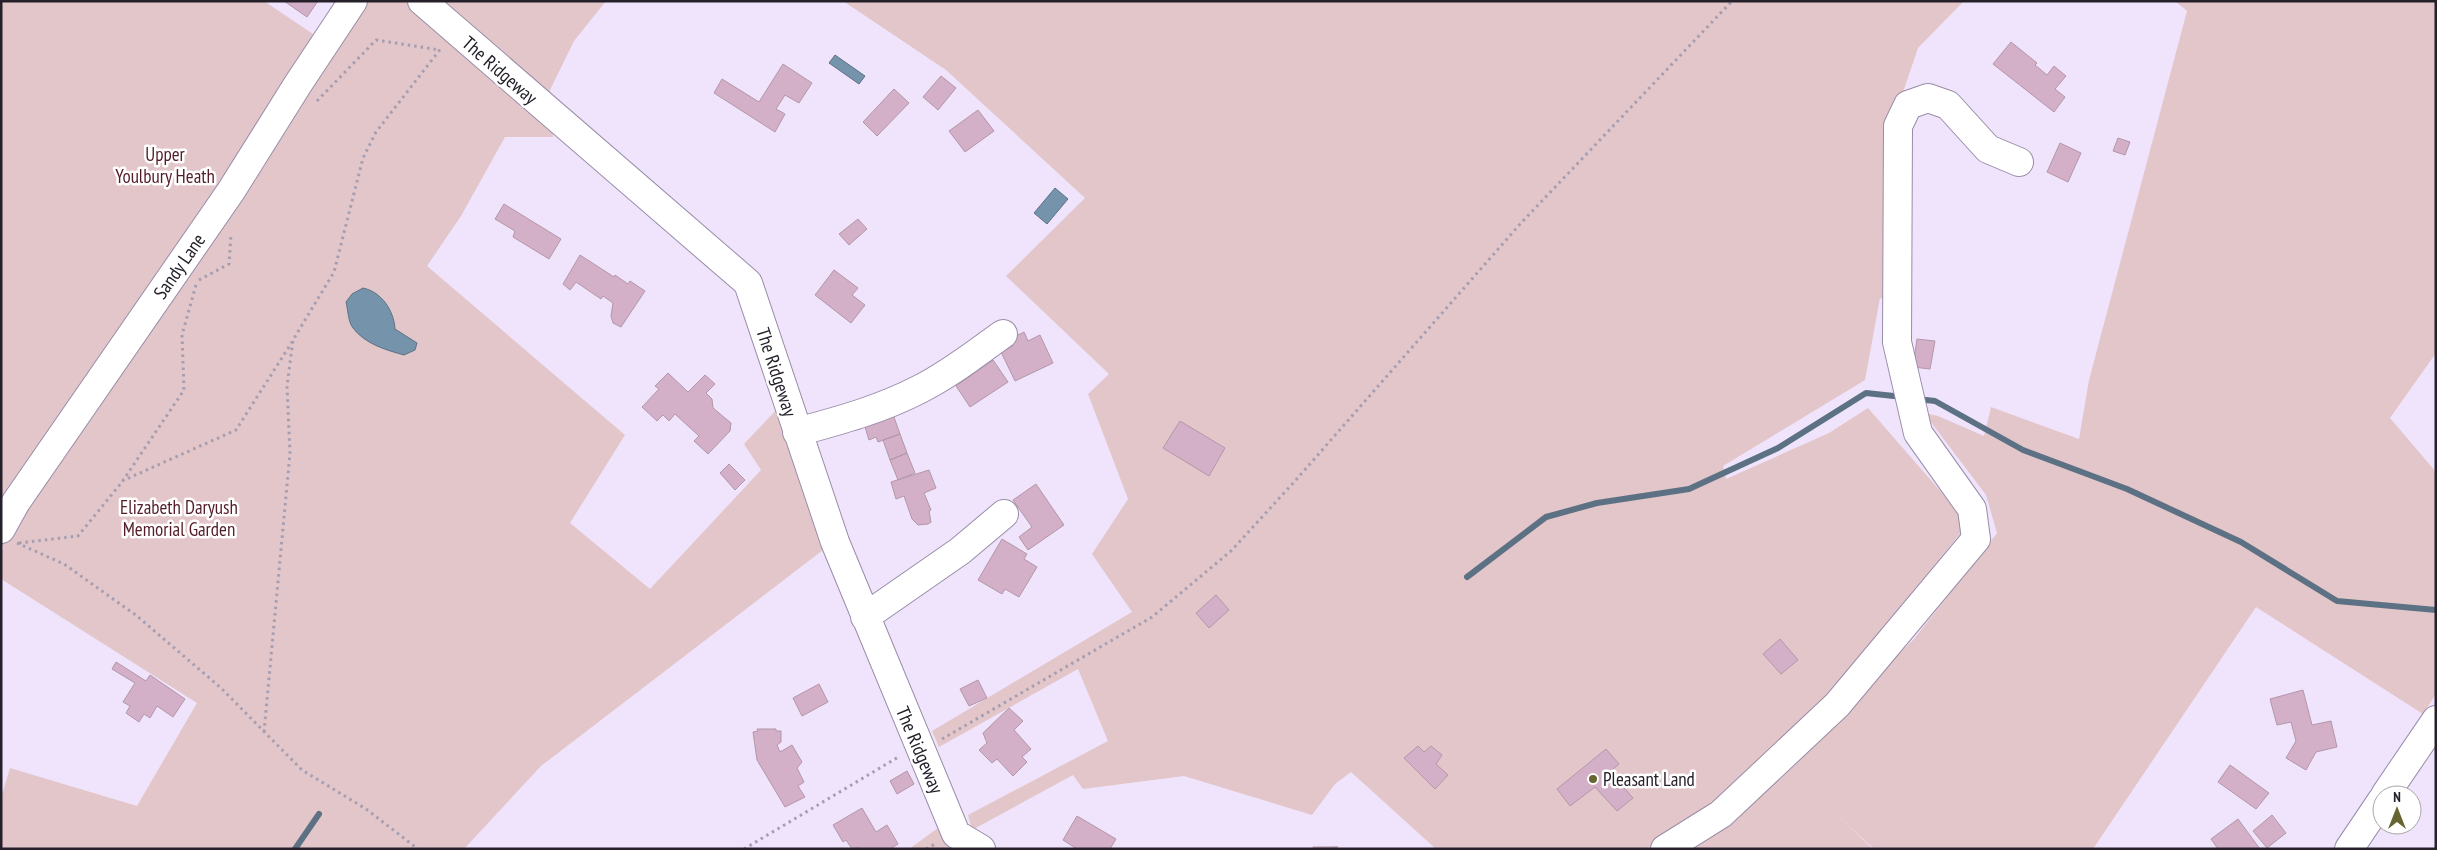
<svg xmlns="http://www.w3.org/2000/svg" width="2437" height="850" font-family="'PT Sans Narrow',sans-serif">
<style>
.green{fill:#e3c6c9}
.water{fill:#7594ac;stroke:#5d7185}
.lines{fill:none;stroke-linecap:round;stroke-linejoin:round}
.stream{stroke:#5d7185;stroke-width:6}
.building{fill:#d3b0c7;stroke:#b396a9}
.minor-casing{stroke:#998ca8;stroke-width:30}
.path{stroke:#a59db0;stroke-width:3;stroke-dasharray:2.5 4;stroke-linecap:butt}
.minor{stroke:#fff;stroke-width:28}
.poi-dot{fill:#666431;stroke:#fff;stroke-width:2}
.labels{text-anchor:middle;stroke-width:5;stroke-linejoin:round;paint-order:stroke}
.street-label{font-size:19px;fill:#25202a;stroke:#fff}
.park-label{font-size:19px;fill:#531d28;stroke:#fff}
.poi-label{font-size:19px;fill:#25202a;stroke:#fff;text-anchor:start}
</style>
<rect width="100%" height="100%" fill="#efe4fc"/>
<path class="green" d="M1 1H264L316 36 342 1H606L574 41 550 90 553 137H505L461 216 427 266 625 435 570 523 650 589 761 470 744 444 778 408 823 550 541 766 464 849H1V798L10 768 137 806 197 703 1 579V551L4 547 1 546Z
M843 1H1964L1918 48 1885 145 1890 302 1880 298 1865 380 1723 466 1726 479 1829 433 1868 408 1956 509 1964 529 1863 652 1820 712 1715 807 1646 849H1436L1351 772 1335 784 1312 815 1184 776 1083 789 1073 775 972 830 968 815 1108 741 1078 669 939 747 932 731 1132 612 1092 554 1128 499 1088 394 1109 374 1006 276 1085 198 946 70Z
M2175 1H2436V353L2390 418 2436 472V694L2423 714 2256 607 2093 849H1874L1833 811 1873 849H1681L1785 767 1914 639 1997 533 1986 495 1924 413 1938 416 1984 436 1991 407 2079 439 2089 380 2187 11Z
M938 828 973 849H909Z"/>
<path class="water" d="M835 55 865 76 859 84 829 63Z
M1055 188 1068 199 1047 224 1034 213Z
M363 288C382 292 394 311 395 329L417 343 415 350 404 355C386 350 365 344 353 328 348 322 348 309 346 302L352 294Z"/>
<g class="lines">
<path class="stream" d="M1917 399 1935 401 2023 450 2127 489 2241 542 2337 601 2436 610
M1467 577 1546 517 1597 503 1689 489 1778 448 1866 393 1903 397
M295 849 319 814"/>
</g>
<path class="building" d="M284 1H318L307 17Z
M2011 42 2037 63 2035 65 2047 75 2054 66 2066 76 2055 89 2065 97 2054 112 1993 64Z
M783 64 812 83 799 103 785 95 776 109 785 114 775 132 714 93 722 79 759 102Z
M941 76 956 88 938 110 923 97Z
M894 89 909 103 877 136 863 122Z
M978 110 994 131 965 152 949 131Z
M2118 138 2130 142 2125 155 2113 151Z
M2060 143 2081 153 2068 182 2047 172Z
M504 204 561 239 549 259 513 237 515 231 495 219Z
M858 219 867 229 849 245 839 234Z
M580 255 614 277 615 275 628 284 630 281 645 291 621 327 613 323 611 316 613 303 603 296 601 299 576 282 570 290 563 284Z
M834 270 858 288 852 295 865 305 851 323 815 295Z
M1024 332 1028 341 1040 335 1053 363 1015 381 1001 352 1013 346 1010 339Z
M1917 339 1935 341 1930 369 1913 367Z
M993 360 1008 382 970 407 956 386Z
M668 373 688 392 705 375 715 384 706 393 712 399 713 408 731 423 730 431 708 454 694 441 699 436 675 414 669 421 663 415 657 421 642 407 659 389 655 386Z
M890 406 900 434 878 442 876 437 869 440 865 427 877 423 874 413Z
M1180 421 1225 448 1209 476 1163 448Z
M900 434 907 453 890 460 883 440Z
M907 453 915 473 898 480 890 460Z
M729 464 745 480 735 490 720 473Z
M929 470 936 488 924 493 931 510 929 511 931 522 928 524 918 525 912 519 904 496 896 499 891 482Z
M1036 484 1064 525 1028 550 1019 537 1032 527 1013 500Z
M1002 539 1027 554 1024 559 1037 567 1019 597 1005 589 1002 594 978 580Z
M1216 595 1229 610 1209 628 1196 613Z
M1780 639 1798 660 1781 674 1763 654Z
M116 662 146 681 150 675 185 699 173 717 157 706 150 718 144 714 139 722 126 713 130 706 123 702 135 683 112 669Z
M978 680 987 698 969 706 960 689Z
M819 684 828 702 802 716 793 698Z
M2303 690 2312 725 2331 721 2337 747 2316 752 2306 770 2286 758 2296 741 2291 722 2277 725 2270 699Z
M1009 708 1023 721 1014 730 1031 749 1022 757 1027 762 1013 776 997 759 992 763 979 750 987 743 983 733Z
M757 729H776V731H781V742L777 745 780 752 792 745 802 762 797 768 804 782 798 786 805 797 785 807 757 760 753 732 758 731Z
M1418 746 1424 752 1431 746 1442 755 1436 764 1448 775 1435 789 1404 758Z
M1606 749 1619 764 1610 772 1633 798 1617 811 1595 787 1570 806 1557 789Z
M2230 765 2269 793 2256 809 2218 782Z
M907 771 914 784 897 794 890 781Z
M862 808 876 832 887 825 898 844 890 849H860L859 847 852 849 846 840 843 842 833 825Z
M2272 815 2286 833 2267 848 2253 831Z
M1077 816 1116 839 1110 849H1077L1063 840Z
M2238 819 2260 849H2218L2211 839Z
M1313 847H1338L1313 849Z"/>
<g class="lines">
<g class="minor-casing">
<path id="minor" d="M422 1 748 283 835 542 956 834 981 849
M797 432C838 421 882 409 920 389 950 374 976 353 1003 334
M1 529 16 502 231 191 298 84 353 1
M865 617 960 551 1004 514
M2385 795 2436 720
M1665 849 1721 814 1837 705 1976 539 1972 509 1918 433 1897 342 1898 126 1908 105 1928 98 1948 105 1988 149 2019 162
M2349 849 2382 800"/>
</g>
<path class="path" d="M317 101 376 40 440 50
M199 280 229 264 231 234
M122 481 236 430 292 342
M17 543 64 564 137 616 221 688 302 770 366 809 418 849
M19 543 78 536 122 482 184 390 182 335 196 285
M264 732 290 453 287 386 293 340 334 272 363 158 376 132 442 47
M942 739 1152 617 1231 551 1295 481 1521 223 1732 1
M744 849 900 756
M926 849 935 844"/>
<use href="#minor" class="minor"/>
</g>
<circle class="poi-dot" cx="1593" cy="779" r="5"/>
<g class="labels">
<g class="street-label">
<text transform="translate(500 70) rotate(41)" y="7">The Ridgeway</text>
<text transform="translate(179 266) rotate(-55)" y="7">Sandy Lane</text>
<text transform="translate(777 372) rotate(72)" y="7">The Ridgeway</text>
<text transform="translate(920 750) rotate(67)" y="7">The Ridgeway</text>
</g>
<g class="park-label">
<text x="165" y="161">Upper<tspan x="165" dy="22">Youlbury Heath</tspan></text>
<text x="179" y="514">Elizabeth Daryush<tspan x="179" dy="22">Memorial Garden</tspan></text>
</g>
<g class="poi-label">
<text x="1603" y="786">Pleasant Land</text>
</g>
</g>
<rect width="2437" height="850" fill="none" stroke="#25202a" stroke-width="5"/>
<g transform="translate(2397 810)"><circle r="24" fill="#ffffff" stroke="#a8a6aa"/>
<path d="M0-4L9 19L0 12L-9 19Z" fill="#666431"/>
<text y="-8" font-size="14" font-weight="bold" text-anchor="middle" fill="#25202a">N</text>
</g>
</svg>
